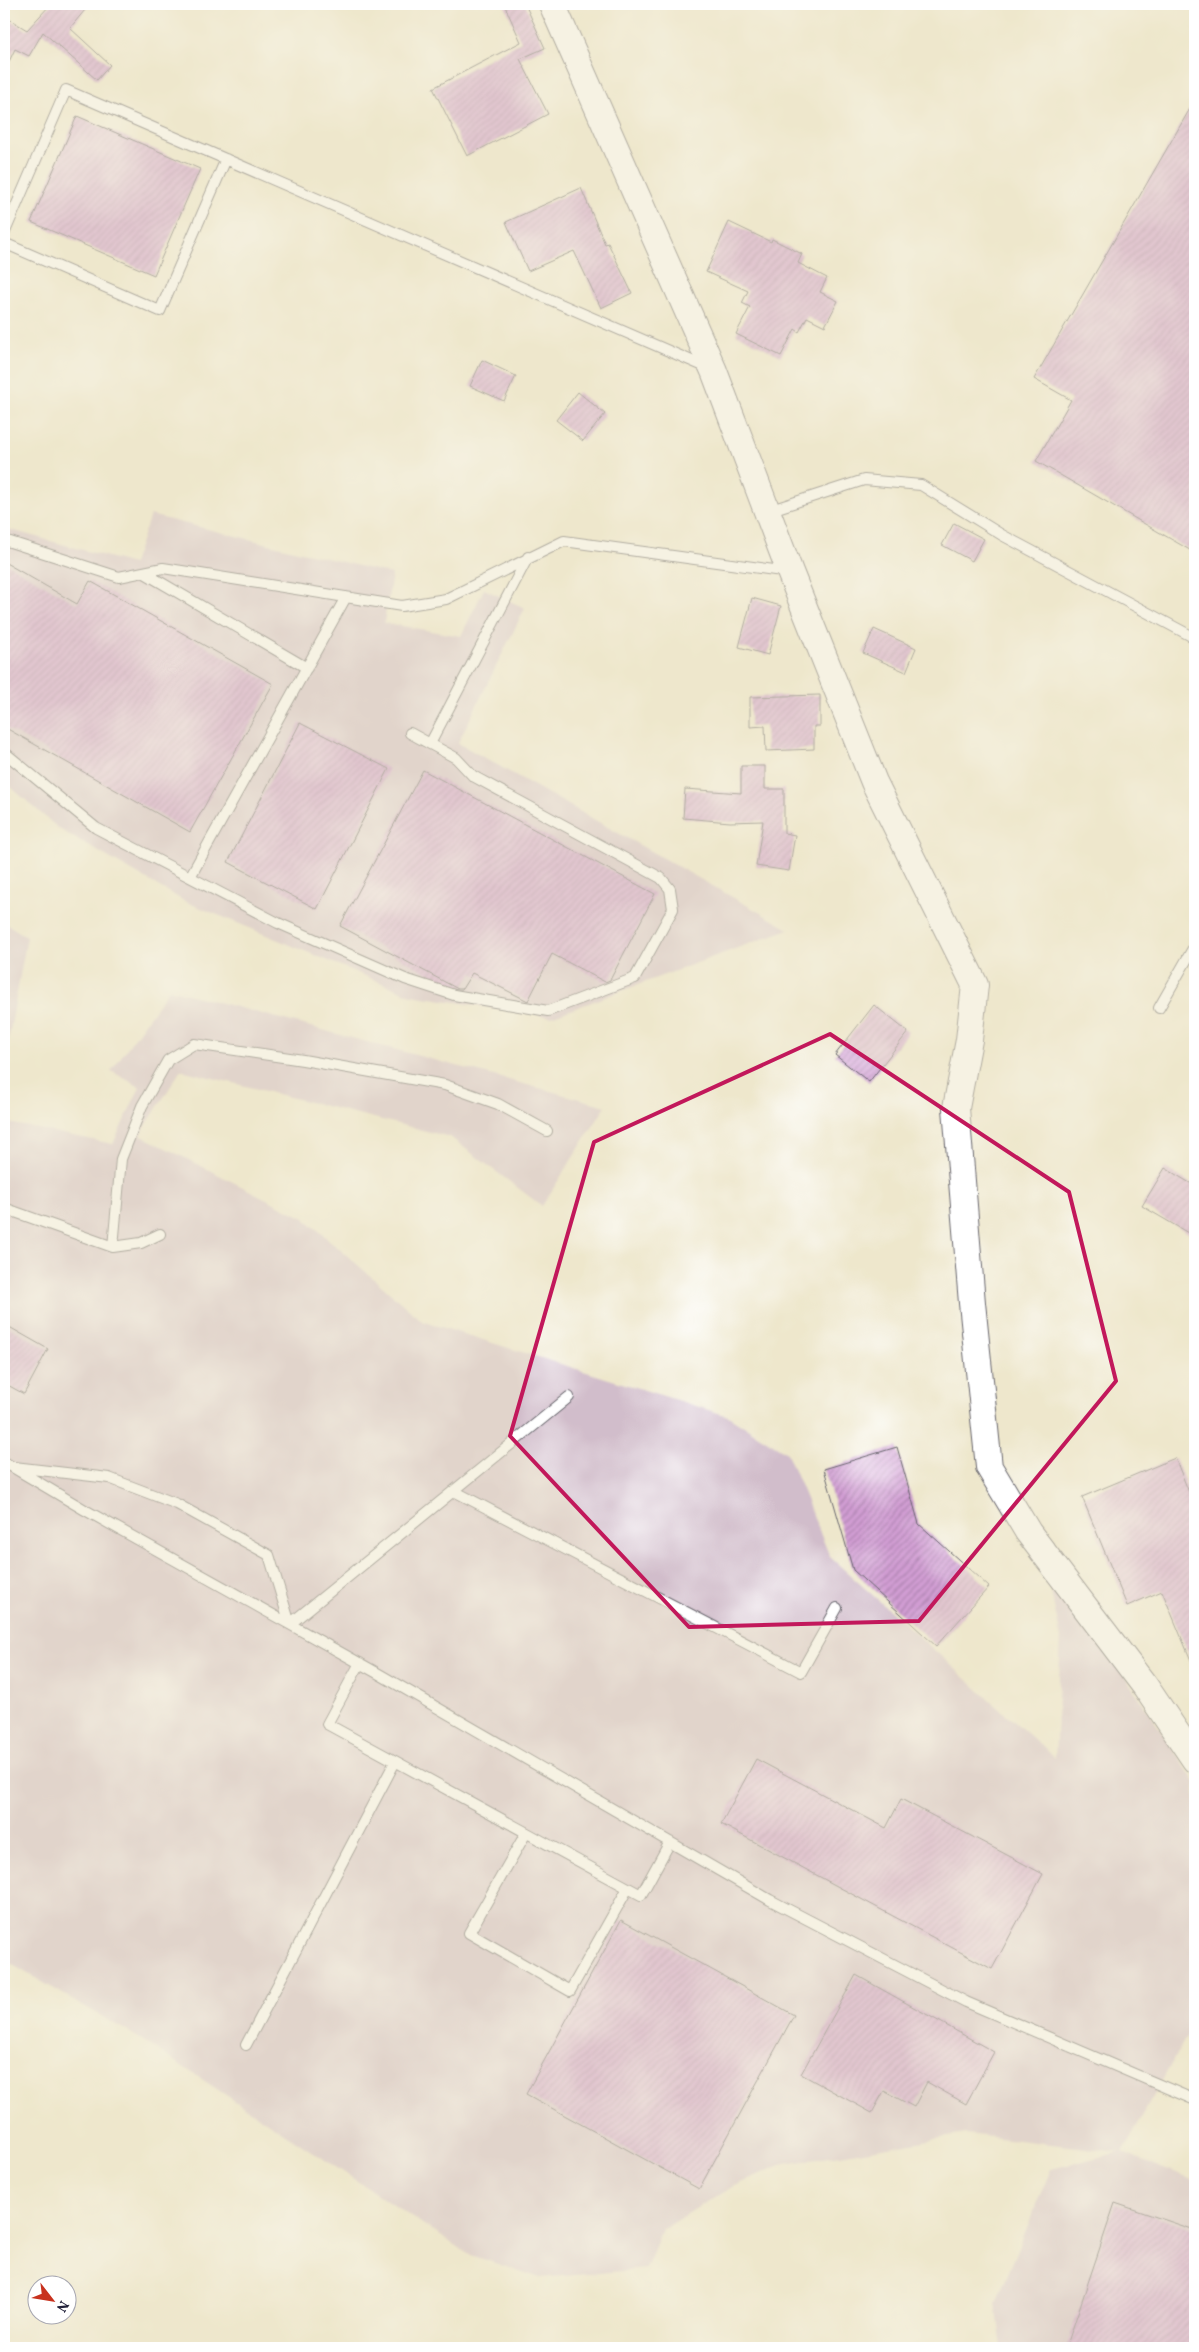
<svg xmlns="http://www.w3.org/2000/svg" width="1199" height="2352" font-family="Vollkorn,serif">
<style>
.industrial{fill:#d1bdcb}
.building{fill:url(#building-hatch)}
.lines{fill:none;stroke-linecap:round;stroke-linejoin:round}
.lane-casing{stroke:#69676e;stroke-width:12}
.secondary-casing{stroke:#69676e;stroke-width:28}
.lane{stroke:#fff;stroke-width:10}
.secondary{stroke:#fff;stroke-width:26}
.marked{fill:none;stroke:#c2185b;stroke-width:4;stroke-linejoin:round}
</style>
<defs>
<pattern id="building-hatch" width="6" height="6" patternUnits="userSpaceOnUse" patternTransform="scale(1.25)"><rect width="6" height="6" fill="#d19dd3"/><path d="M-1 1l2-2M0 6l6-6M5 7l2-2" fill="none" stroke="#a980ac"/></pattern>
</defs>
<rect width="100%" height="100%" fill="#fff"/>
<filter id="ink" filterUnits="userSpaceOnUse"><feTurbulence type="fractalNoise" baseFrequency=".02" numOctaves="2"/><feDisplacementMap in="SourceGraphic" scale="10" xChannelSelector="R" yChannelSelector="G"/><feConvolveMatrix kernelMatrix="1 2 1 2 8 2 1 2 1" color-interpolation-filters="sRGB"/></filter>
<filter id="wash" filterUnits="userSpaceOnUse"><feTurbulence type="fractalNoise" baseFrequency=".0096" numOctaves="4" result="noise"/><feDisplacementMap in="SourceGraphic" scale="20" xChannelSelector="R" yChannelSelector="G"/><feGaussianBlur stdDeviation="1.12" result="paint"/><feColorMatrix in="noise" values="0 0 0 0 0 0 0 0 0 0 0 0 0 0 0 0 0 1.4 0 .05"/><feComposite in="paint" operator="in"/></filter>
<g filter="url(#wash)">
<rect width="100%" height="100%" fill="#eee7cc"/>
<path class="industrial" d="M150 515 392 574 384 623 461 636 484 589 525 608 458 743 789 929 551 1017 411 995 184 901 59 829 4 781V528L133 564Z
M4 922 27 937 4 1064Z
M169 989 606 1106 542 1206 450 1137 181 1070 140 1135 304 1218 422 1321 728 1416 787 1453 830 1557 1055 1758 1061 1638 1046 1570 1124 1675 1195 1782V2021L1122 2153 1195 2181V2348H1002L996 2303 1051 2169 1120 2152 966 2134 780 2165 732 2187 662 2229 646 2269 540 2278 468 2254 139 2038 4 1960V1122L113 1144 140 1087 111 1071Z"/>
<g id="blocks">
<path class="building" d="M51 4H90L70 28 110 65 97 80 43 32 29 56 15 49 4 72V16L27 30Z
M504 4H525L545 48 520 59 548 114 467 156 433 88 521 42Z
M1195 100V553L1036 461 1071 400 1034 379Z
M77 116 200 169 154 275 31 222Z
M581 188 605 244 608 243 632 293 601 308 574 251 528 271 506 222Z
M729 222 771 242 772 239 802 254 798 263 827 278 820 292 838 301 825 326 807 317 799 332 795 329 781 356 736 334 750 307 742 303 748 291 706 272Z
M482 360 516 376 504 401 470 386Z
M578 392 605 414 583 441 556 420Z
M954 523 984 539 972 561 942 545Z
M4 562 77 604 90 581 273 684 190 832 4 727Z
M752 598 781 606 768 655 739 647Z
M874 629 916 648 906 672 863 653Z
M820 695V726H814V749L766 751 765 726 750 727V697Z
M300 723 389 769 317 909 228 862Z
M741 766H765V789H784V833L795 835 789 871 756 866 763 821 730 822 683 818 685 789 741 793Z
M423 770 655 894 610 980 605 982 552 954 528 1001 472 973 462 989H458L340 926Z
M874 1005 908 1032 869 1082 835 1055Z
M1165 1168 1195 1186V1237L1142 1206Z
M4 1324 48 1349 24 1394 4 1383Z
M897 1447 919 1524 989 1587 936 1646 853 1570 824 1469Z
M1175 1458 1195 1507V1670L1162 1591 1127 1606 1082 1497Z
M756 1759 886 1828 901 1799 1043 1874 992 1969 721 1824Z
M621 1920 794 2015 699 2189 526 2094Z
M856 1975 994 2052 966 2104 927 2082 914 2107 884 2091 872 2113 801 2074Z
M1115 2203 1195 2230V2348H1066Z"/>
</g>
</g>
<g filter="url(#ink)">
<use href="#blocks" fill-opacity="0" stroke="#69676e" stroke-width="1"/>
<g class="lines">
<g class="lane-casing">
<path id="lane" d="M4 234 66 90 708 368
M4 243 160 311 226 159
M768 511 864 480 921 485 1002 535 1195 638
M4 540 119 577 163 568 402 606 446 599 564 541 789 572
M143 572 307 668
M430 744 528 557
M4 752 96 828 278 923 405 979 454 995 548 1011 635 978 673 909 670 889 661 878 473 776 456 758 410 733
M190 877 346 597
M1159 1008 1195 945
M4 1208 113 1247 141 1243 160 1234
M113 1247 121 1159 142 1106 168 1060 194 1044 303 1060 445 1085 498 1104 547 1131
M4 1462 85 1510 379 1674 770 1900 966 2002 1195 2100
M14 1467 109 1478 177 1504 269 1555 290 1624 569 1397
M454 1491 801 1672 837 1608
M360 1663 327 1724 641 1895 670 1842
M526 1833 469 1933 570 1991 628 1888
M246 2045 395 1762"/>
</g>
<g class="secondary-casing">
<path id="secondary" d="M552 4 714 371 790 572 874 782 975 985 969 1040 956 1108 972 1303 989 1467 1028 1532 1145 1686 1195 1760"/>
</g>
<use href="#lane" class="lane"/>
<use href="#secondary" class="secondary"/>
</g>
</g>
<path d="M0 0H1199V2352H0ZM830 1034 1069 1192 1116 1381 919 1621 689 1627 510 1436 594 1142Z" fill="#eee7cc" fill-opacity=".55" fill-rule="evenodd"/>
<path class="marked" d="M830 1034 1069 1192 1116 1381 919 1621 689 1627 510 1436 594 1142Z"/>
<rect width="1199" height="2352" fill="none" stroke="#fff" stroke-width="20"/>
<g transform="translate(52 2300) rotate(121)"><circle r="24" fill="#ffffff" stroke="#a7a7b1"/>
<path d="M0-4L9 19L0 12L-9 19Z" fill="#c8321e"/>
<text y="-8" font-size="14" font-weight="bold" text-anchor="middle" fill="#22223b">N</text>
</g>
</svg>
